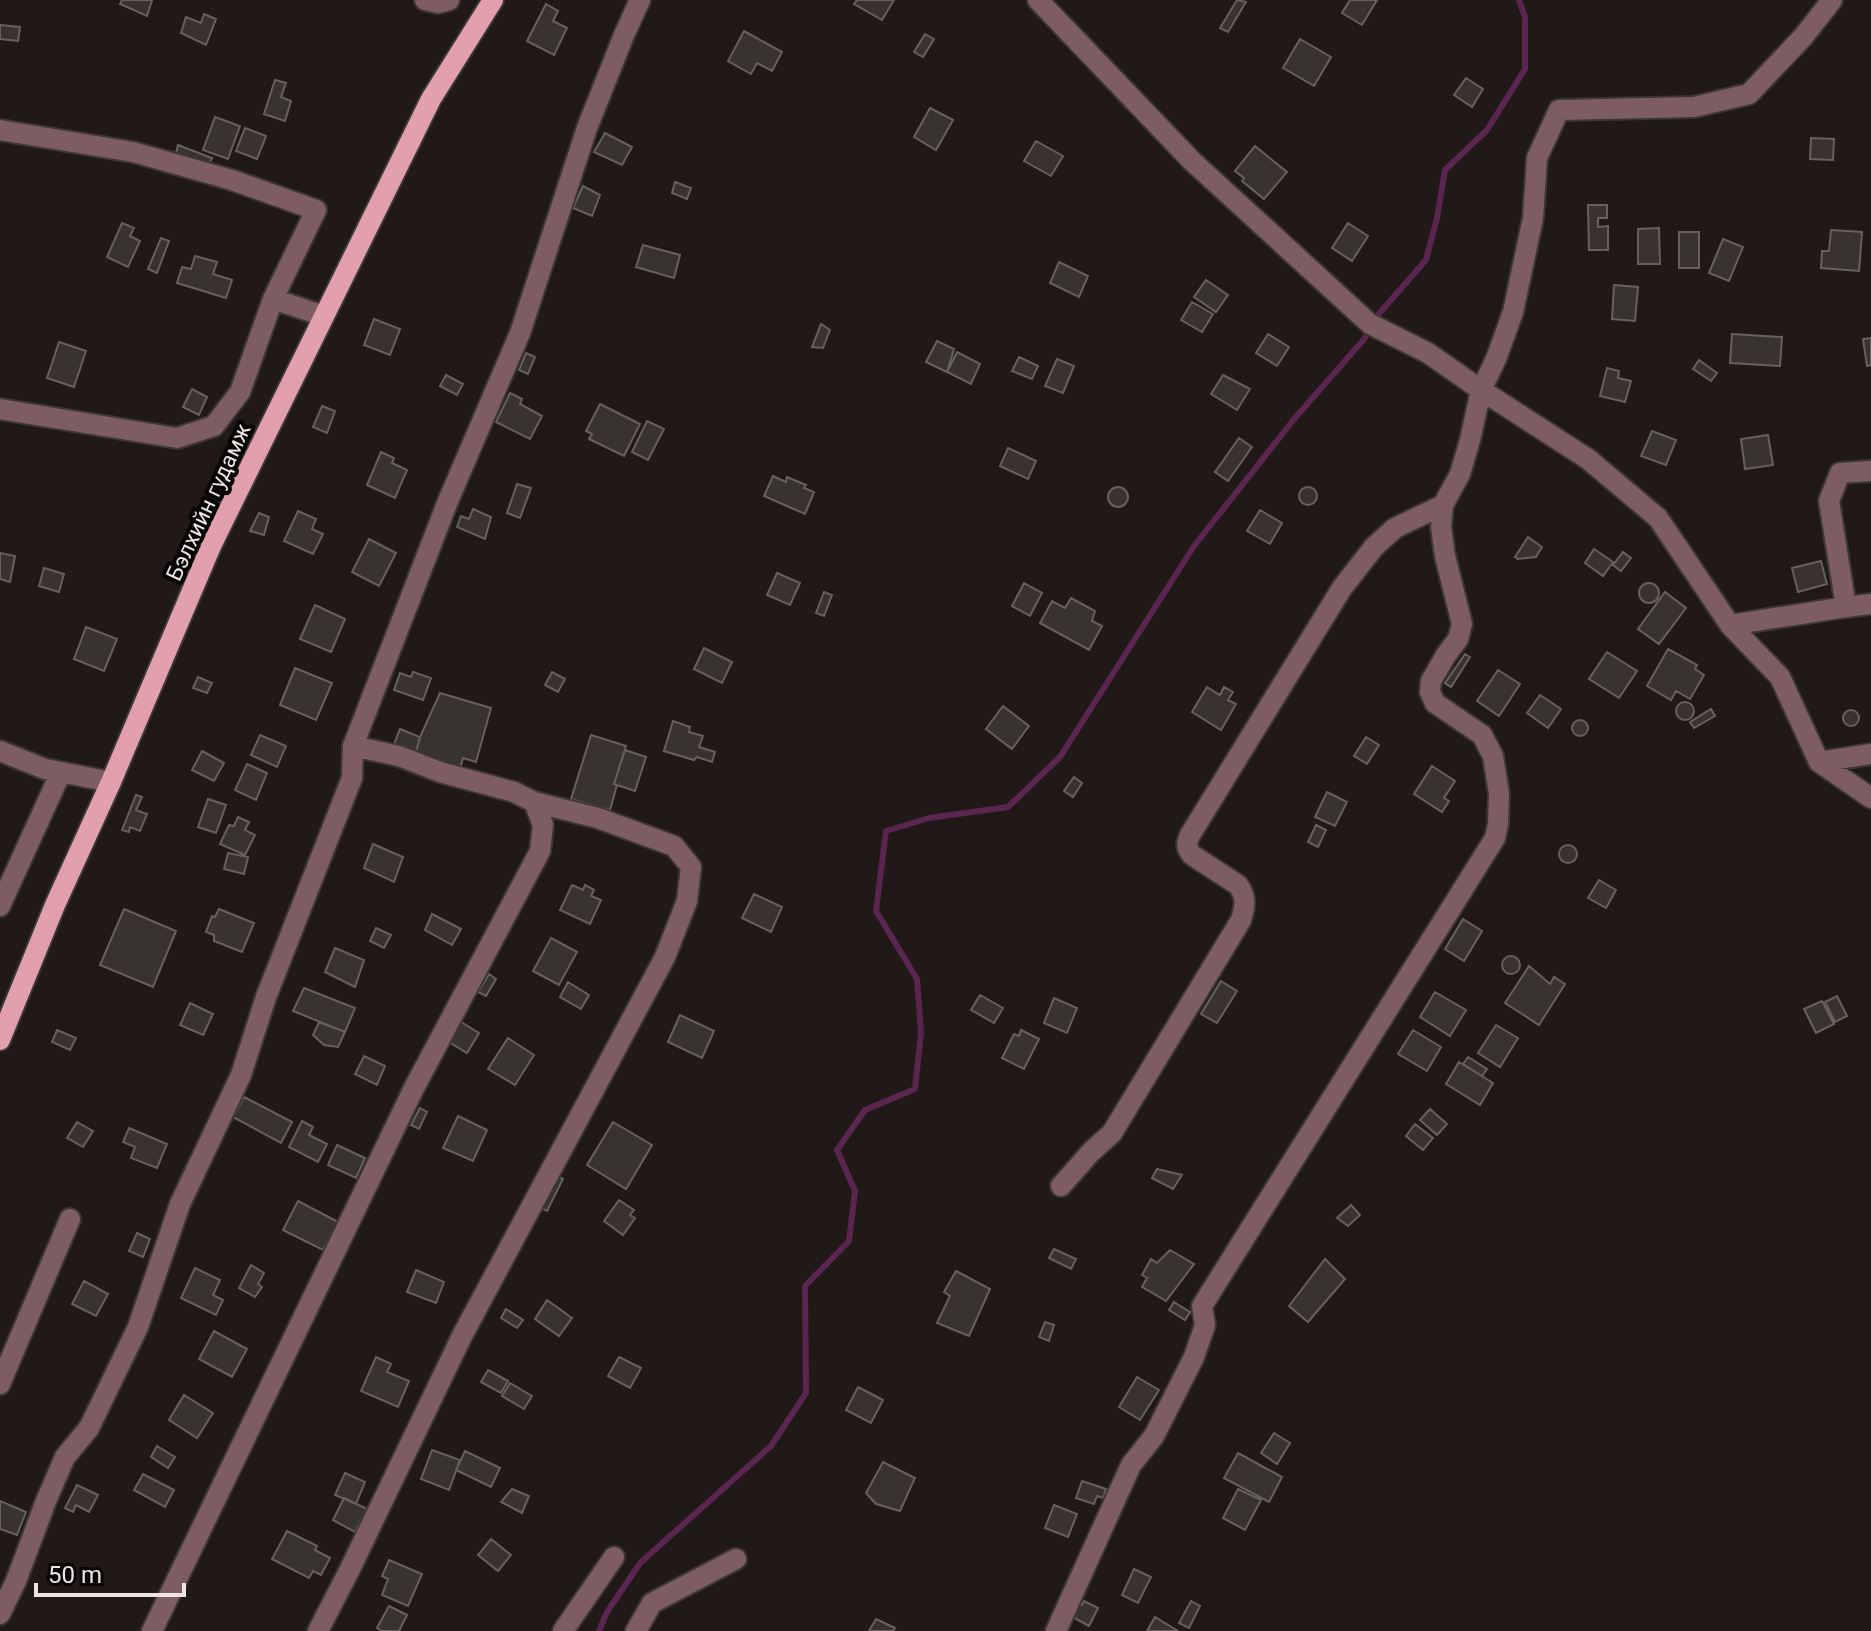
<svg xmlns="http://www.w3.org/2000/svg" width="1871" height="1631" font-family="Roboto,sans-serif">
<style>
.lines{fill:none;stroke-linecap:round;stroke-linejoin:round}
.stream{stroke:#5a254f;stroke-width:6}
.building{fill:#38332e;stroke:#67615b;stroke-width:2}
.minor-casing{stroke:#3c3634;stroke-width:24}
.major-casing{stroke:#3c3634;stroke-width:24}
.minor{stroke:#7d5d62;stroke-width:20}
.major{stroke:#e29fac;stroke-width:20}
.labels{text-anchor:middle;stroke-width:8;stroke-linejoin:round;paint-order:stroke}
.street-label{font-size:22px;fill:#ebe6e5;stroke:#080505}
</style>
<rect width="100%" height="100%" fill="#201917"/>
<g class="lines">
<path class="stream" d="M599 1631 607 1612 640 1563 771 1446 806 1393 805 1286 849 1241 855 1191 837 1150 865 1110 915 1089 921 1033 917 979 876 911 886 831 929 818 1008 807 1060 757 1194 546 1295 418 1365 338 1370 324 1426 260 1437 218 1445 170 1487 130 1525 69V17L1519 0"/>
</g>
<path class="building" d="M122 0H152L147 16 120 4Z
M857 0H894L882 20 854 4Z
M1237 0 1246 2 1228 32 1220 28Z
M1350 0H1377L1362 25 1342 13Z
M546 4 558 11 553 21 567 28 554 55 527 41Z
M204 14 216 19 206 45 181 33 186 17 201 23Z
M0 25 20 27 18 41 0 39Z
M744 31 782 52 772 71 757 63 751 74 728 61Z
M925 34 934 39 923 57 914 52Z
M1300 39 1331 57 1314 86 1283 68Z
M1466 78 1483 89 1472 107 1454 95Z
M275 80 286 83 281 97 291 101 285 121 264 114Z
M930 108 953 120 936 150 914 137Z
M215 117 240 126 228 159 203 150Z
M245 128 266 136 257 159 236 151Z
M605 133 632 147 622 165 594 152Z
M1811 138 1834 139 1833 160 1810 159Z
M1036 141 1063 156 1051 176 1024 161Z
M178 145 212 158 208 166 176 153Z
M1255 146 1287 172 1264 199 1242 181 1244 178 1235 171Z
M675 182 691 188 687 199 672 193Z
M583 186 600 195 592 216 573 208Z
M1588 205H1607V218H1598V227L1608 226V250H1589Z
M122 223 134 228 130 236 140 241 128 267 107 257Z
M1348 223 1368 236 1352 261 1332 248Z
M1659 228 1660 264H1638V229Z
M1831 230 1862 232 1859 271 1821 268 1822 251H1829Z
M1679 232H1699V268H1679Z
M161 238 169 241 157 273 148 269Z
M1723 239 1743 247 1729 281 1709 273Z
M643 245 680 255 674 278 636 267Z
M195 256 217 262 213 274 232 280 226 298 177 283 182 267 191 269Z
M1059 262 1088 276 1079 297 1050 283Z
M1206 280 1228 295 1216 312 1194 297Z
M1614 285 1638 287 1635 321 1612 319Z
M1192 302 1213 314 1202 332 1181 320Z
M374 319 400 329 390 355 364 345Z
M821 324 830 330 823 348 812 347Z
M1268 334 1289 347 1277 366 1256 353Z
M1732 334 1782 337 1780 366 1730 363Z
M1871 338V365L1867 366 1863 339Z
M937 341 954 349 947 372 926 362Z
M59 342 86 351 74 387 47 378Z
M957 352 980 364 971 384 947 372Z
M526 353 535 357 528 374 519 370Z
M1019 357 1038 366 1032 379 1012 371Z
M1057 359 1074 366 1063 393 1045 386Z
M1699 360 1717 373 1711 381 1693 369Z
M1607 368 1619 371 1618 378 1631 381 1625 402 1600 396Z
M446 375 463 384 457 395 440 386Z
M1223 375 1250 389 1237 410 1211 394Z
M192 389 207 397 199 415 183 407Z
M510 393 522 399 520 404 542 416 530 439 496 422Z
M600 404 640 424 624 456 589 439 592 434 586 431Z
M322 406 335 411 327 433 313 427Z
M647 421 664 429 648 460 632 452Z
M1652 431 1676 440 1666 465 1641 456Z
M1768 435 1773 465 1745 469 1741 439Z
M1239 438 1252 447 1228 481 1215 472Z
M1008 448 1036 461 1028 479 1000 466Z
M381 452 394 458 392 463 407 470 395 498 367 485Z
M773 476 786 482 787 477 806 485 804 488 814 492 805 514 764 496Z
M517 484 531 488 520 518 507 513Z
M1299 496a9 9 0 1 1 18 0a9 9 0 1 1-18 0Z
M1108 497a10 10 0 1 1 20 0a10 10 0 1 1-20 0Z
M473 509 491 517 485 539 457 527 461 516 469 519Z
M1260 510 1282 523 1270 544 1247 531Z
M298 511 316 519 312 529 323 534 313 554 284 541Z
M259 513 269 517 264 535 250 531Z
M1528 537 1542 547 1536 557 1518 559 1515 557Z
M369 539 396 553 379 586 352 572Z
M1594 549 1613 562 1603 576 1585 563Z
M1623 552 1631 558 1621 571 1613 565Z
M0 553 15 556 10 582 0 579Z
M1821 561 1827 584 1798 592 1792 568Z
M44 568 64 574 59 592 39 586Z
M777 573 800 583 790 605 767 595Z
M1024 583 1042 593 1030 616 1012 606Z
M1639 593a10 10 0 1 1 20 0a10 10 0 1 1-20 0Z
M824 592 832 595 824 616 816 613Z
M1665 592 1686 608 1659 644 1638 629Z
M1071 598 1095 611 1092 621 1102 626 1089 650 1040 623 1052 601 1065 608Z
M315 605 345 619 331 652 300 639Z
M86 627 117 639 104 671 74 659Z
M704 648 732 662 722 683 694 669Z
M1668 649 1697 665 1695 669 1704 675 1690 699 1676 691 1671 700 1647 686Z
M1607 652 1637 671 1619 698 1589 679Z
M1465 654 1470 657 1451 687 1445 683Z
M295 668 332 683 316 720 280 705Z
M1498 670 1520 684 1499 716 1477 701Z
M413 672 431 678 423 700 394 690 400 673 411 677Z
M552 672 565 679 558 692 545 685Z
M198 677 212 683 207 693 193 688Z
M1207 687 1220 695 1224 687 1233 692 1228 700 1236 704 1221 730 1192 712Z
M440 693 491 708 476 762 463 758 459 772 416 752 420 737Z
M1540 695 1561 709 1548 728 1527 713Z
M1676 711a9 9 0 1 1 18 0a9 9 0 1 1-18 0Z
M1003 706 1029 726 1012 749 986 729Z
M1711 709 1715 716 1694 728 1690 722Z
M1843 718a8 8 0 1 1 16 0a8 8 0 1 1-16 0Z
M1572 728a8 8 0 1 1 16 0a8 8 0 1 1-16 0Z
M673 721 690 727 689 732 703 736 699 747 715 752 712 762 697 757 694 760 664 751Z
M400 729 420 737 416 752 394 744Z
M260 735 286 746 277 767 251 755Z
M591 735 626 746 614 784 617 785 610 810 571 799Z
M1366 737 1379 745 1367 764 1354 756Z
M625 750 646 757 635 791 614 784Z
M202 751 224 763 214 781 192 770Z
M247 764 267 773 256 800 235 790Z
M1432 766 1455 781 1444 798 1449 801 1442 812 1414 794Z
M1074 777 1082 783 1073 797 1064 791Z
M1327 792 1347 802 1335 826 1315 817Z
M136 795 142 797 136 810 147 814 140 831 130 827 129 832 122 830Z
M208 799 226 805 216 833 198 827Z
M238 817 249 822 245 830 255 835 245 855 220 844 229 825 234 826Z
M1316 825 1326 830 1318 847 1308 842Z
M373 844 403 857 394 882 364 868Z
M1559 854a9 9 0 1 1 18 0a9 9 0 1 1-18 0Z
M228 853 248 857 244 874 224 869Z
M1599 880 1616 890 1606 908 1588 898Z
M572 885 583 890 585 885 594 890 591 896 601 900 590 924 560 910Z
M754 894 782 907 771 932 742 918Z
M124 909 176 931 153 987 100 965Z
M219 909 254 923 242 952 214 941V935L206 932 212 916 215 917Z
M432 914 461 929 452 945 425 930Z
M1463 919 1482 931 1464 961 1445 949Z
M376 928 391 935 384 948 370 941Z
M551 938 577 952 559 985 533 971Z
M335 948 364 960 355 987 325 972Z
M1502 965a9 9 0 1 1 18 0a9 9 0 1 1-18 0Z
M1529 966 1550 984 1554 977 1565 984 1539 1025 1505 1003Z
M489 974 496 979 486 996 478 992Z
M1221 981 1237 991 1217 1023 1201 1014Z
M568 982 589 995 581 1009 560 997Z
M304 988 355 1008 345 1032 293 1011Z
M1435 992 1466 1010 1450 1036 1420 1017Z
M980 995 1003 1008 994 1023 971 1010Z
M1837 996 1847 1016 1835 1022 1825 1002Z
M1054 998 1077 1008 1067 1033 1044 1023Z
M1822 1001 1834 1024 1816 1033 1804 1009Z
M190 1003 213 1014 203 1035 180 1025Z
M680 1015 714 1031 702 1058 668 1042Z
M319 1022 345 1032 338 1047 324 1045 313 1035Z
M461 1022 479 1033 467 1053 449 1042Z
M1496 1025 1518 1038 1500 1067 1478 1053Z
M57 1030 76 1038 70 1050 52 1042Z
M1021 1030 1039 1039 1024 1069 1002 1058 1014 1034 1019 1036Z
M1413 1030 1441 1047 1427 1071 1398 1054Z
M508 1038 534 1055 515 1085 488 1069Z
M364 1056 385 1066 377 1085 355 1074Z
M1468 1057 1487 1069 1482 1076 1463 1064Z
M1459 1062 1493 1083 1480 1105 1446 1084Z
M244 1097 292 1122 281 1143 233 1117Z
M420 1108 427 1112 419 1129 411 1125Z
M1430 1109 1447 1124 1437 1135 1420 1120Z
M458 1116 487 1130 473 1161 443 1148Z
M302 1121 313 1127 309 1135 327 1144 318 1162 289 1147Z
M77 1122 93 1131 83 1147 67 1138Z
M613 1122 652 1145 626 1189 587 1165Z
M1415 1124 1433 1138 1423 1150 1406 1136Z
M129 1128 167 1144 157 1168 131 1158 135 1147 123 1142Z
M337 1145 365 1158 356 1178 328 1165Z
M1157 1169 1182 1175 1173 1189 1152 1178Z
M557 1176 563 1179 547 1211 541 1208Z
M619 1200 634 1210 630 1215 635 1218 623 1235 604 1221Z
M298 1201 338 1222 323 1250 283 1230Z
M1351 1205 1360 1215 1348 1226 1337 1218Z
M137 1233 150 1239 143 1257 129 1251Z
M1054 1249 1076 1259 1071 1269 1049 1258Z
M1170 1250 1194 1264 1166 1301 1142 1287 1147 1278 1142 1275 1151 1259 1157 1263Z
M1325 1259 1345 1279 1308 1322 1289 1306Z
M251 1265 264 1273 258 1284 262 1287 255 1297 239 1288Z
M195 1268 220 1280 213 1295 223 1300 216 1315 181 1298Z
M416 1270 444 1282 436 1303 407 1292Z
M956 1271 990 1289 969 1336 937 1323 950 1296 944 1292Z
M84 1281 108 1294 96 1316 72 1304Z
M547 1300 572 1318 559 1336 535 1319Z
M1174 1302 1190 1312 1185 1320 1169 1310Z
M506 1309 523 1320 517 1328 501 1318Z
M1045 1322 1054 1325 1049 1341 1039 1337Z
M214 1331 247 1349 232 1377 199 1359Z
M376 1357 391 1364 387 1372 409 1381 398 1407 361 1391Z
M619 1357 641 1368 630 1388 608 1376Z
M488 1370 508 1381 501 1393 481 1382Z
M1137 1377 1159 1390 1140 1420 1119 1407Z
M510 1383 532 1396 524 1409 502 1396Z
M858 1387 883 1400 871 1423 846 1410Z
M184 1395 213 1413 197 1438 169 1420Z
M1274 1433 1290 1443 1277 1464 1261 1453Z
M157 1446 175 1457 168 1468 151 1457Z
M432 1450 460 1460 449 1490 421 1479Z
M465 1451 500 1468 491 1487 456 1470Z
M1238 1453 1282 1477 1269 1502 1224 1478Z
M883 1462 915 1478 900 1511 876 1504 866 1493Z
M345 1473 365 1482 356 1504 335 1495Z
M143 1474 174 1490 165 1507 134 1490Z
M1082 1481 1106 1489 1103 1498 1097 1496 1094 1504 1076 1498Z
M77 1485 98 1495 89 1512 76 1505 73 1512 65 1508Z
M512 1489 529 1496 522 1513 501 1502Z
M1238 1489 1261 1500 1245 1530 1223 1518Z
M344 1498 367 1509 355 1532 333 1520Z
M0 1501 26 1512 17 1535 0 1529Z
M1054 1505 1077 1514 1068 1537 1045 1528Z
M287 1531 317 1546 315 1550 330 1558 321 1575 313 1571 309 1578 272 1559Z
M491 1539 511 1555 498 1571 478 1555Z
M389 1560 422 1574 408 1606 382 1595 388 1579 382 1576Z
M1134 1569 1151 1577 1138 1603 1122 1595Z
M1084 1601 1098 1608 1089 1626 1069 1615 1076 1602 1082 1605Z
M1191 1601 1200 1606 1189 1628 1179 1623Z
M389 1606 407 1615 399 1631H382L377 1628Z
M1155 1617 1178 1631H1147Z
M876 1619 895 1628 893 1631H869Z"/>
<g class="lines">
<g class="minor-casing">
<path id="minor" d="M425 0 438 3 449 0
M1038 0 1192 161 1370 324 1428 353 1481 390 1588 459 1658 518 1730 625 1780 677 1819 762 1871 798
M0 130 133 152 232 180 316 210 273 299 324 316
M0 409 177 438 214 426 240 392 273 299
M1846 607 1829 501 1840 473 1871 471
M1730 625 1846 607 1871 604
M0 751 45 769 111 782
M1819 762 1871 754
M0 906 61 772
M1061 1186 1091 1152 1112 1133 1241 920C1245 907 1247 897 1238 885L1192 855C1186 848 1186 844 1190 835L1342 588 1374 547 1395 528 1443 505
M0 1384 70 1219
M0 1614 16 1581 46 1501 65 1457 89 1428 138 1327 180 1204 241 1075 266 997 352 778 353 746 448 501 520 333 587 128 624 35 640 0
M152 1631 414 1088 540 851 543 825 534 802 514 792 440 772 399 756 353 746
M318 1631 350 1569 462 1336 665 957 687 901 691 867 674 846 598 818 534 802
M563 1631 614 1557
M636 1631 652 1603 736 1559
M1056 1631 1131 1465 1154 1436 1194 1357 1205 1325 1202 1306 1495 838 1498 824 1499 794 1493 756 1482 735 1435 703 1430 692 1431 681 1446 655 1458 639 1462 624 1445 556 1441 527 1443 505 1460 474 1470 440 1481 390 1496 359 1513 312 1533 218 1537 158 1559 110 1694 107 1749 94 1803 37 1832 0"/>
</g>
<g class="major-casing">
<path id="major" d="M0 1040 55 905 111 782 211 546 431 99 493 0"/>
</g>
<use href="#minor" class="minor"/>
<use href="#major" class="major"/>
</g>
<g class="labels">
<g class="street-label">
<text transform="translate(208 502) rotate(-65)" y="8">Бэлхийн гудамж</text>
</g>
</g>
<path d="M36 1583v12h148v-12" fill="none" stroke="#ebe6e5" stroke-width="4"/>
<text x="48" y="1583" font-size="24" fill="#ebe6e5" stroke="#080505" stroke-width="6" paint-order="stroke">50 m</text>
</svg>
